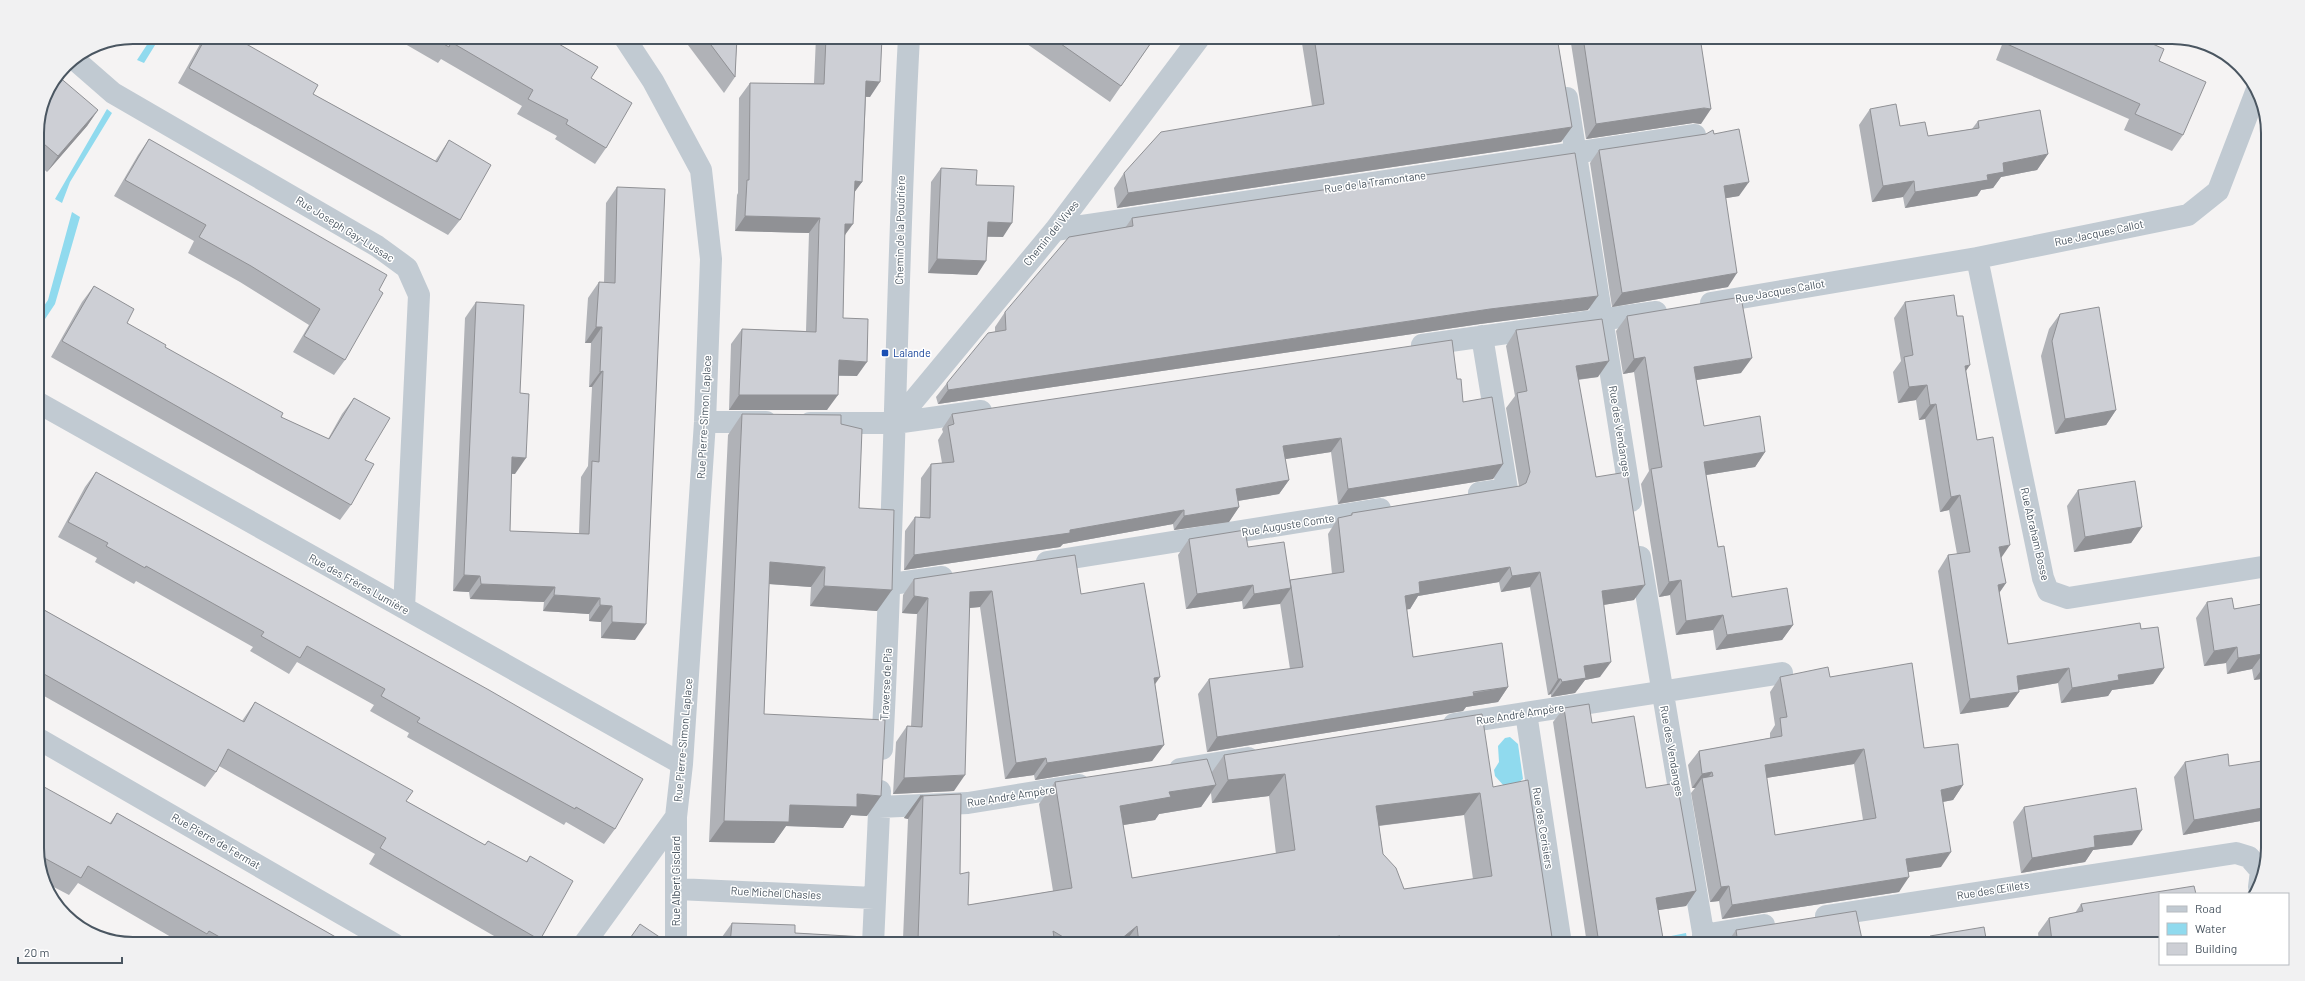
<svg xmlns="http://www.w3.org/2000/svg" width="2305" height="981" font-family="Barlow,sans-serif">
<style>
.water{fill:#90daee}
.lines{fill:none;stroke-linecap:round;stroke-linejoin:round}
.street{stroke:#c1cad2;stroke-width:22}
.wall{fill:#b0b2b7;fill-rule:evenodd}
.shaded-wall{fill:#909195}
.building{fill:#cdcfd5;stroke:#909195;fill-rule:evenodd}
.transit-dot{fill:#1a4fb4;stroke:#fff;stroke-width:1.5}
.labels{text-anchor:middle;stroke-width:3;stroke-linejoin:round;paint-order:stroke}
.street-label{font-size:11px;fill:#4a5661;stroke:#fff}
.transit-label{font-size:11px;fill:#164399;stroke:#fff;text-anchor:start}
.rim{fill:none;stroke:#4a5661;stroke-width:2}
</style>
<rect width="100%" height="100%" fill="#f5f3f3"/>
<path class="water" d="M152 37H160L144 63 137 60Z
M107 109 112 113 70 182 62 203 55 199Z
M72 212 80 217 55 304 37 331V316L48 300Z
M1510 737 1518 744 1523 779 1514 786H1504L1495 776 1494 770 1499 762 1498 746 1505 738Z
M1686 933 1688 944H1667L1666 937Z"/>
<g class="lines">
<path class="street" d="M624 37 653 81 701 170 711 259 705 422 682 764 676 817V944
M74 59 113 93 377 246 407 268 419 295 404 608
M1567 98 1631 501
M1055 230 1695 135
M1977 258 2043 578 2048 591 2068 598 2268 566
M1711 303 1977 258 2188 215 2218 191 2256 92
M1422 345 1656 312
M37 402 682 764
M705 422H766
M810 423H895L981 411
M895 423 1055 230 1200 37
M1479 493 1507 489 1482 336
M1640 557 1705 944
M1047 562 1380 509
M891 584 942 577
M1526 713 1561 944
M1454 724 1782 673
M37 738 394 944
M882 749C895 512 896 274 909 37
M1180 769 1248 758
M879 807 968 803 1079 785
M677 889 874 898
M1826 916 2236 853 2249 857 2261 871 2259 887
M1703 935 1764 925
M584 944 676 817
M873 944 880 791"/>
</g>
<path class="wall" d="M204 37H234L313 94 435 161 449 140 460 220 448 235 178 83Z
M393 37H547L591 78 606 148 595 164 555 139 557 136 517 114 522 106 441 59 438 63Z
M682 37H737L735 77 724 93Z
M816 37H882L870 97H866L862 182 854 192 845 236 843 318 857 376H838L827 410H729L731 344 742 329 806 331 809 233 735 231 737 195 738 193 739 98 750 83H814Z
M1017 37H1155L1110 102Z
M1301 37H1557L1572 127 1561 142 1117 208 1114 188 1124 173 1312 106Z
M1570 37H1700L1701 124 1693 123 1586 139Z
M1929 37H1950L1945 44Z
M2005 37H2137L2159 61 2183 135 2172 151 2124 130 2129 119 1996 60Z
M1870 109 1900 126 1928 136 1972 129 1978 121 2048 154 2037 170 2001 177 1993 188 1981 190 1977 196 1905 208 1903 197 1872 202 1859 125Z
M98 110 87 126 47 172 37 163V127Z
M1714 134 1739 196 1726 198 1728 287 1612 307 1590 163 1599 150Z
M149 139 379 290 345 360 334 375 293 352 309 325 240 282 188 253 194 241 114 196 138 155Z
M941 168 976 185 1003 237H987L977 275 928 273 931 182Z
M617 187 635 640 601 638V622L589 621V614L543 611 544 602 470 599 469 592 453 591 465 318 476 302 515 474H511L510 531 579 534 581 477 588 466 592 387H589L591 343H585L588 298 599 282 604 283 606 203Z
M1132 218 1588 310 1480 324 938 404 936 397 947 383 995 332V327L1005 312 1125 228Z
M94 286 127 323 165 347 281 417 328 439 342 414 354 398 365 460 351 505 340 520 51 357 82 302Z
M1905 302 1966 371 1977 440 2001 558 2006 583 1999 593 2008 644 2141 629 2164 668 2153 684 2112 690 2108 696 2061 703 2058 683 2019 690 2008 707 1960 714 1938 571 1948 555 1957 554 1949 510 1940 512 1925 419 1919 420 1916 400 1898 403 1893 372 1901 361 1894 318Z
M2060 314 2116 410 2106 425 2055 434 2041 356 2049 329Z
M1627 316 1741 373 1696 380 1704 426 1765 452 1755 467 1706 475 1711 506 1718 547 1732 597 1793 625 1782 640 1716 650 1713 630 1676 635 1670 595 1659 597 1641 484 1649 471 1634 372 1623 374 1616 331Z
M1516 330 1598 377 1578 380 1596 477 1634 600 1603 605 1600 677 1585 680 1575 693 1551 697V694L1548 695 1530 587 1501 592 1499 582 1418 596 1410 609H1407L1413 657 1508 687 1498 702 1466 707 1463 711 1207 752 1198 694 1209 679 1290 669 1280 603 1243 609 1242 601 1186 609 1178 555 1189 539 1248 547 1290 580 1332 574 1328 534 1338 518 1350 516 1352 513 1519 486 1506 408 1515 396 1506 346Z
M1457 379 1463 402 1503 464 1493 479 1338 504 1331 452 1285 459 1289 480 1279 494 1238 501 1239 507 1229 522 1174 530 1173 524 1063 544 1060 547 904 570 905 531 915 517H920L921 478 931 464 942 463 938 440 943 432 942 429 952 414Z
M742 414 841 424 859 508 877 611 810 606 811 587 769 584 764 714 867 816 851 815 843 828 786 826 774 843 709 842 728 435Z
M96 472 615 829 604 844 566 822 564 825 407 737 409 733 370 711 374 705 297 662 289 674 250 651 253 647 136 581 134 584 95 562 97 558 58 537 85 487Z
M2078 490 2142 527 2131 543 2074 552 2067 506Z
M914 579 1081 594 1155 684 1164 745 1152 761 1035 780 1034 775 1005 779 980 607 969 608 954 791 893 794 896 742 907 726H911L917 614 902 613 903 595Z
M2207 602 2234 609 2268 603V678L2254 680 2252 669 2227 674 2226 663 2204 666 2196 618Z
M37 606 242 721 255 702 406 801 485 845 488 841 526 862 530 856 540 940 537 944H508L369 864 375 854 219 766 216 772 205 787 37 692Z
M1780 677H1830L1924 748 1963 785 1953 800 1943 802 1941 867 1908 872 1899 892 1722 919 1719 901 1710 902 1691 793 1695 788H1692L1688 765 1699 751 1770 738V733L1775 725 1770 692ZM1854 764 1863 820 1775 835 1766 778Z
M1564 708 1592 723 1646 788 1696 891 1686 906 1658 910 1664 944H1587L1553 722Z
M1224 755 1493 787 1553 944H717L732 923 795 933 903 939 908 819 904 818 920 796 961 794 960 874 968 905 1053 891 1039 804 1055 782 1212 772ZM1211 793 1212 803 1269 796 1276 854 1132 878 1123 825 1155 820 1159 814 1201 807ZM1464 815 1473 879 1404 889 1383 854 1379 826Z
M2185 762 2229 766 2266 820 2183 835 2174 777Z
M2024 807 2132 845 2093 850 2085 862 2021 873 2013 822Z
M117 813 348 944H183L78 883 69 895 48 884 37 854 110 823Z
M2081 904 2160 944 2039 942 2038 933 2049 918 2075 913Z
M1736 930 1863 944H1726Z
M1930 936 1987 944H1925Z"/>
<path class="shaded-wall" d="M866 81 880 82 870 97 856 96Z
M1704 108 1711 109 1701 124 1693 123 1586 139 1596 124Z
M98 110 87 126 47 172 58 156Z
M1572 127 1561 142 1117 208 1128 193Z
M2048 154 2037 170 2001 177 1993 188 1981 190 1977 196 1905 208 1915 192 1987 175 2003 163Z
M855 181 862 182 851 197Z
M1914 181 1903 197 1872 202 1883 186Z
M1749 182 1739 196 1715 200 1724 186Z
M745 216 820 218 809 233 735 231Z
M988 222 1012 223 1003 237 978 236Z
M845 224H853L842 239Z
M937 259 986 261 977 275 928 273Z
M1737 273 1728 287 1612 307 1622 293Z
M1598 296 1588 310 1480 324 938 404 948 390 1490 309Z
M596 327H602L591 343H585Z
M1645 357 1634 372 1623 374 1634 359Z
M1752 358 1741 373 1684 382 1694 367Z
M839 360 867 362 857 376 829 375Z
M1609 361 1598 377 1565 381 1576 366Z
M1970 365 1960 380 1965 366Z
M603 371 592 387H589L600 372Z
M1927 385 1916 400 1898 403 1909 387Z
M739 395H838L827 410H729Z
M1936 404 1925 419 1919 420 1930 405Z
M2116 410 2106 425 2055 434 2065 419Z
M1341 438 1331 452 1273 461 1283 446Z
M1765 452 1755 467 1694 477 1704 462Z
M512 457 526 458 515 474 501 473Z
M1503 464 1493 479 1338 504 1348 489Z
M1289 480 1279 494 1225 503 1236 489Z
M1960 495 1949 510 1940 512 1951 497Z
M1239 507 1229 522 1174 530 1184 516Z
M1184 510 1173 524 1063 544 1060 547 904 570 914 555 1070 530Z
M2142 527 2131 543 2074 552 2085 537Z
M2010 545 1999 561V547Z
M770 562 825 567 811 587 755 583Z
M1510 567 1499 582 1418 596 1410 609 1394 612 1405 596 1419 582Z
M1540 572 1530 587 1501 592 1512 576Z
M464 575 480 576 469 592 453 591Z
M1681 580 1670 595 1659 597 1669 582Z
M2006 583 1995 599 1998 585Z
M481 584 555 587 544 602 470 599Z
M1253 585 1242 601 1186 609 1197 594Z
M1645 585 1634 600 1591 607 1602 591Z
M824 586 892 590 877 611 810 606Z
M1291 588 1280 604 1243 609 1254 594Z
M992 591 980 607 958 609 970 592Z
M554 595 600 598 589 614 543 611Z
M914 596 928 598 917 614 902 613Z
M600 605 612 606 601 622 589 621Z
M1723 615 1713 630 1676 635 1686 621Z
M612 622 646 624 635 640 601 638Z
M1793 625 1782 640 1716 650 1727 635Z
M2237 647 2226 663 2204 666 2214 651Z
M2263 654 2252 669 2227 674 2238 658Z
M1611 662 1600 677 1585 680 1575 693 1551 697 1562 682 1584 666Z
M2268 664V678L2254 680 2265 665Z
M2069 668 2058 683 2006 692 2017 676Z
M2164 668 2153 684 2112 690 2108 696 2061 703 2072 688 2118 675Z
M1160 677 1149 693 1154 678Z
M1558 679H1561L1551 694 1548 695Z
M1508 687 1498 702 1466 707 1463 711 1207 752 1217 737Z
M2019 692 2008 707 1960 714 1970 699Z
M1164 745 1152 761 1035 780 1047 763Z
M1864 749 1854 764 1754 780 1765 765Z
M1046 758 1034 775 1005 779 1016 763Z
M1712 772 1703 785 1702 778 1695 788H1692L1702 774Z
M1285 774 1269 796 1212 803 1228 780Z
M965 775 954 791 893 794 904 778Z
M1216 785 1201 807 1159 814 1155 820 1105 828 1120 806 1169 792Z
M1963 785 1953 800 1931 804 1941 790Z
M1480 793 1464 815 1360 828 1376 806Z
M857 794 881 796 867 816 851 815 843 828 786 826 774 843 709 842 724 821 790 805Z
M920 796H923L908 819 904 818Z
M2268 807V817L2266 820 2183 835 2194 820Z
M2142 830 2132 845 2093 850 2085 862 2021 873 2032 858 2094 836Z
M1951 852 1941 867 1896 874 1906 859Z
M1909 877 1899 892 1722 919 1732 905Z
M1729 886 1719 901 1710 902 1721 887Z
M1696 891 1686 906 1646 912 1656 898Z
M1137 926 1124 944H1115Z
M1340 936 1335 944H1290Z"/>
<path class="building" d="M206 37H234L318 85 313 94 437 162 449 140 491 165 460 220 189 68Z
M431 37H547L598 67 591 78 632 103 606 148 566 124 568 120 528 99 533 90 451 42 449 47Z
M705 37H737L735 77Z
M826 37H882L880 82 866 81 862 182 855 181 853 224H845L843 318 868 319 867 362 839 360 838 395H739L742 329 816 332 819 224 820 218 745 216 747 180H749L750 83 824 84Z
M1051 37H1155L1121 86Z
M1314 37H1557L1572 127 1128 193 1124 173 1161 132 1324 104Z
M1583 37H1700L1711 109 1704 108 1596 124Z
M2010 37H2137L2164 49 2159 61 2206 82 2183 135 2135 114 2140 104 2007 44Z
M58 76 98 110 58 156 37 138V127L44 96Z
M1896 104 1900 126 1925 122 1928 136 1979 128 1978 121 2040 110 2048 154 2003 163 2004 172 1987 175 1988 180 1915 192 1914 181 1883 186 1870 109Z
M1739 129 1749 182 1724 186 1737 273 1622 293 1599 150 1706 134 1713 130 1714 134Z
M149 139 387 275 379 290 383 293 345 360 304 336 320 309 251 266 199 237 206 225 125 180Z
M1575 153 1598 296 1490 309 948 390 947 383 988 333 1006 330 1005 312 1069 237 1133 226 1132 218Z
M941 168 977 170 976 185 1014 186 1012 223 988 222 986 261 937 259Z
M617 187 665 189 646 624 612 622V606L600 605V598L554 595 555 587 481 584 480 576 464 575 476 302 524 305 520 393 529 394 526 458 512 457 510 531 589 534 592 461 599 462 603 371 600 372 602 327H596L599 282 615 283Z
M94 286 134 309 127 323 166 345 165 347 283 413 281 417 329 439 354 398 390 418 365 460 374 464 351 505 62 341Z
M1954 295 1957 316H1963L1970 365 1965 366 1977 440 1993 437 2010 545 1999 547 2006 583 1998 585 2008 644 2140 623 2141 629 2158 627 2164 668 2118 675 2119 680 2072 688 2069 668 2017 676 2019 692 1970 699 1948 555 1970 552 1960 495 1951 497 1936 404 1930 405 1927 385 1909 387 1904 357 1913 355 1905 302Z
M1741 297 1752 358 1694 367 1704 426 1760 416 1765 452 1704 462 1711 506 1718 547 1724 546 1732 597 1787 588 1793 625 1727 635 1723 615 1686 621 1681 580 1669 582 1651 469 1662 467 1645 357 1634 359 1627 316Z
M2099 307 2116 410 2065 419 2052 341 2060 314Z
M1602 319 1609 361 1576 366 1596 477 1627 472 1645 585 1602 591 1611 662 1584 666 1586 678 1562 682 1561 679H1558L1540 572 1512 576 1510 567 1419 582 1420 593 1405 596 1413 657 1502 643 1508 687 1473 692 1474 696 1217 737 1209 679 1303 667 1290 580 1344 572 1338 518 1352 515V513L1520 486 1526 483 1530 472 1517 393 1527 391 1516 330Z
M1452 340 1457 379H1461L1463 402 1492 397 1503 464 1348 489 1341 438 1283 446 1289 480 1236 489 1239 507 1184 516V510L1070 530V533L914 555 915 517 930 518 931 464 954 462 948 426 954 424 952 414Z
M742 414 841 415V424L862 429 859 508 894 510 892 590 824 586 825 567 770 562 764 714 885 720 881 796 857 794V807L790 805 789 822 724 821Z
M96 472 489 690 643 779 615 829 576 807 575 809 417 722 420 718 381 696 385 689 307 646 300 658 261 636 264 632 146 566 145 568 106 546 108 543 68 522Z
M2135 481 2142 527 2085 537 2078 490Z
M1245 530 1248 547 1284 542 1291 588 1254 594 1253 585 1197 594 1189 539Z
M1075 555 1081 594 1144 583 1160 677 1154 678 1164 745 1047 763 1046 758 1016 763 992 591 970 592 965 775 904 778 907 726 922 727 928 598 914 596V579Z
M2232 598 2234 609 2268 603V664L2265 665 2263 654 2238 658 2237 647 2214 651 2207 602Z
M37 606 244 722 255 702 413 791 406 801 485 845 488 841 527 862 530 856 573 881 540 940 380 848 386 838 228 749 216 772 37 670Z
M1912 663 1924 748 1958 744 1963 785 1941 790 1951 852 1906 859 1909 877 1732 905 1729 886 1721 887 1702 778 1713 776 1712 772 1702 774 1699 751 1782 736 1780 718 1787 717 1780 677 1828 667 1830 677ZM1864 749 1876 818 1775 835 1765 765Z
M1589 704 1592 723 1634 716 1646 788 1677 783 1696 891 1656 898 1664 944H1599L1564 708Z
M1482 714 1493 787 1528 780 1553 944H1342L1340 936 1290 944H1139L1137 926 1115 944H1075L1053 931 1055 944H730L732 923 795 925V933L918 940 923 796H920L961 794 960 874 969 872 968 905 1072 888 1055 782 1207 759 1216 785 1169 792 1171 797 1120 806 1132 878 1295 850 1285 774 1228 780 1224 755ZM1480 793 1492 876 1404 889 1396 868 1383 854 1376 806Z
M2228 754 2229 766 2268 760V807L2194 820 2185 762Z
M37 783 111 824 117 813 348 944H232L209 931 207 934 88 866 81 878 37 854Z
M2136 788 2142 830 2094 836 2095 847 2032 858 2024 807Z
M2194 886 2196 894H2160V944H2029L2052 941 2049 918 2083 911 2081 904Z
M1856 911 1863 944H1738L1736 930Z
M640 924 670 944H626Z
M1984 927 1987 944H1932L1930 936Z"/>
<rect class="transit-dot" x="881" y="349" width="8" height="8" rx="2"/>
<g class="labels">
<g class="street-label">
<text transform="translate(1375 182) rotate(-8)" y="4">Rue de la Tramontane</text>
<text transform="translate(345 229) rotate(32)" y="4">Rue Joseph Gay-Lussac</text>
<text transform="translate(900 230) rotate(-89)" y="4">Chemin de la Poudrière</text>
<text transform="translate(1051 233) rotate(-51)" y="4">Chemin del Vives</text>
<text transform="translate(2099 233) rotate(-12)" y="4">Rue Jacques Callot</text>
<text transform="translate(1780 291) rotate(-10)" y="4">Rue Jacques Callot</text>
<text transform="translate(704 417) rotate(-87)" y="4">Rue Pierre-Simon Laplace</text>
<text transform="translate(1620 431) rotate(81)" y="4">Rue des Vendanges</text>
<text transform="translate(1288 525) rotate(-9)" y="4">Rue Auguste Comte</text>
<text transform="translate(2035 534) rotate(77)" y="4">Rue Abraham Bosse</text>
<text transform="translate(359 584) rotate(29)" y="4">Rue des Frères Lumière</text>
<text transform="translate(886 684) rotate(-87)" y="4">Traverse de Pia</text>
<text transform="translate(1520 714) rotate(-9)" y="4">Rue André Ampère</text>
<text transform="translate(683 740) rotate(-85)" y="4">Rue Pierre-Simon Laplace</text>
<text transform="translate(1672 751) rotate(80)" y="4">Rue des Vendanges</text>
<text transform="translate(1011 796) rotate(-9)" y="4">Rue André Ampère</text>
<text transform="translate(1543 828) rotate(81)" y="4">Rue des Cerisiers</text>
<text transform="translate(216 841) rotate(30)" y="4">Rue Pierre de Fermat</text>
<text transform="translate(676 881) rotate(-90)" y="4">Rue Albert Gisclard</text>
<text transform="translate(1993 890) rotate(-9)" y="4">Rue des Œillets</text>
<text transform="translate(776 893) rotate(3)" y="4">Rue Michel Chasles</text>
</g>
<g class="transit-label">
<text x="893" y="357">Lalande</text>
</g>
</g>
<path d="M0 0H2305V981H0ZM133 44H2172A89 89 0 0 1 2261 133V848A89 89 0 0 1 2172 937H133A89 89 0 0 1 44 848V133A89 89 0 0 1 133 44Z" fill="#f1f1f2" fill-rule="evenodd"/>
<path class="rim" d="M133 44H2172A89 89 0 0 1 2261 133V848A89 89 0 0 1 2172 937H133A89 89 0 0 1 44 848V133A89 89 0 0 1 133 44Z"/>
<rect x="2159" y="893" width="130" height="72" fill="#ffffff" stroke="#b7bbc0"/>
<rect x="2167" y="906" width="20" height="6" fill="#c1cad2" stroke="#b7bbc0"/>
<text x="2195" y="913" font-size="12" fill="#4a5661">Road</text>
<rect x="2167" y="923" width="20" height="12" fill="#90daee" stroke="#b7bbc0"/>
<text x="2195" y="933" font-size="12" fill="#4a5661">Water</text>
<rect x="2167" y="943" width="20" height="12" fill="#cdcfd5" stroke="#b7bbc0"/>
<text x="2195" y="953" font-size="12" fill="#4a5661">Building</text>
<path d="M18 957v6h104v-6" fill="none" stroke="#4a5661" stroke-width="2"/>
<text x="24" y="957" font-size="12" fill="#4a5661" stroke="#ffffff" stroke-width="3" paint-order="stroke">20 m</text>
</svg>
